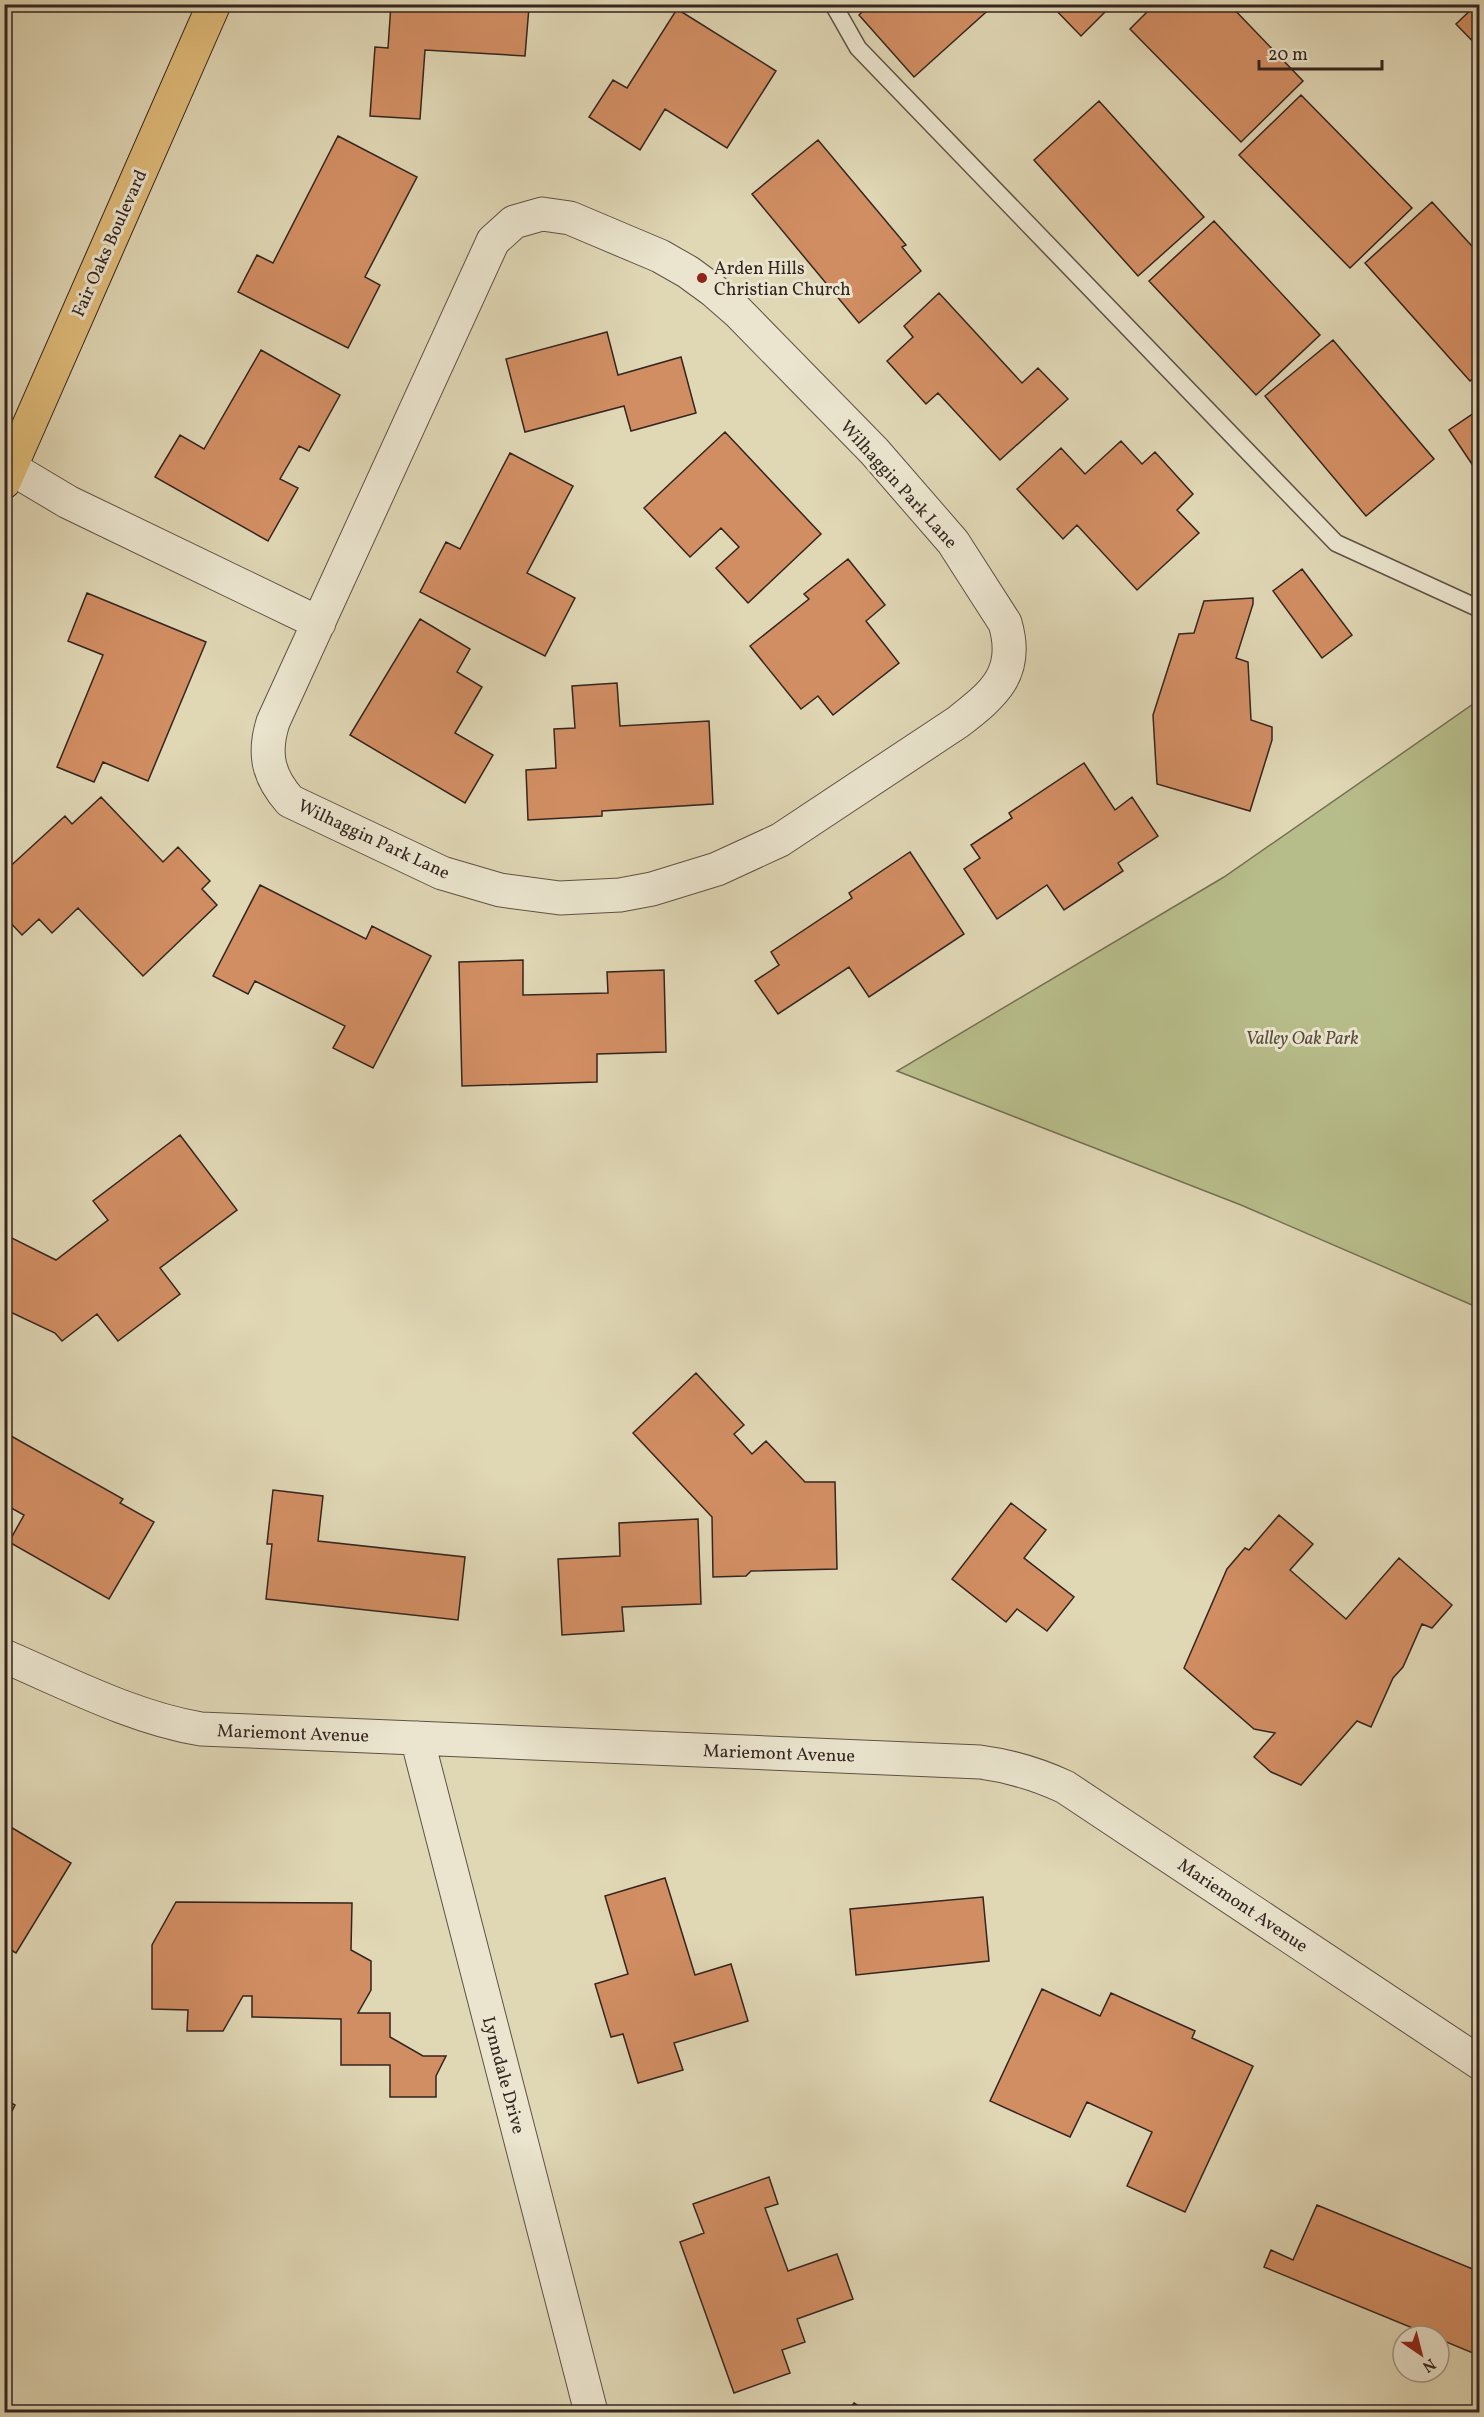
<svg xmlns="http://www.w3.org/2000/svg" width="1484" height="2417" font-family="Vollkorn,serif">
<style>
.green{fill:#b7bd8a;stroke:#767155;stroke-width:1.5}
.building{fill:#d28e63;stroke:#342520;stroke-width:1.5}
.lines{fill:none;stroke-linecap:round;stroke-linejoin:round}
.lane-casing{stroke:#5f5245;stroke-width:19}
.street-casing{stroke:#5f5245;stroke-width:35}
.primary-casing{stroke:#342520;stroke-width:35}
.lane{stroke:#ebe5cf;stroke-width:16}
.street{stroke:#ebe5cf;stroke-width:33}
.primary{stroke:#e0bc7a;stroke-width:33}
.poi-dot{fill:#8f2418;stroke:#ebe5cf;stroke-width:2}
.labels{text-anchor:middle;stroke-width:6;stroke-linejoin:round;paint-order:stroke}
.street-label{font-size:18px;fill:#342520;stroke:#ebe5cf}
.poi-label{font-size:18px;fill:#342520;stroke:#ebe5cf;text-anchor:start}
.park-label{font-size:18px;font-style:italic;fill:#554b3a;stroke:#ebe5cf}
</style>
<rect width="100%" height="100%" fill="#e0d7b5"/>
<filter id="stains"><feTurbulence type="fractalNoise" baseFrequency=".00333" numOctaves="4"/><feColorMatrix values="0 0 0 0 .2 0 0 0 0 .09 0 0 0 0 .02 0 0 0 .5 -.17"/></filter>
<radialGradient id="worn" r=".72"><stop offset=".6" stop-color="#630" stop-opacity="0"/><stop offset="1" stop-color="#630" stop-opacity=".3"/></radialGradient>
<path class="green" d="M1479 700V1308L1241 1205 897 1071 1224 877Z"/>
<path class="building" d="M391 4H489L529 7 525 56 425 50 420 119 370 116 375 47 388 48Z
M870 4H995L914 77 859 15Z
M1050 4H1113L1081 36Z
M1155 4H1229L1303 81 1241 142 1130 29Z
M1477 4H1480V49L1456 24Z
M677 9 776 71 727 148 665 109 640 150 589 117 613 80 627 88Z
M1301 95 1412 208 1350 268 1239 155Z
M1099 101 1204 217 1138 276 1034 160Z
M338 136 417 177 365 277 380 285 348 348 238 292 257 255 273 263Z
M818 140 906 245 902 247 921 271 859 323 752 194Z
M1432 202 1480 255V373L1470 381 1365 263Z
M1214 221 1320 335 1256 395 1149 281Z
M939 293 1022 383 1038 368 1068 399 1000 460 938 393 926 404 887 361 913 337 904 326Z
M607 332 618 375 681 357 696 413 631 431 624 406 525 432 506 359Z
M1333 340 1434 459 1366 516 1265 396Z
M261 350 340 395 309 451 299 446 280 479 298 488 268 541 155 477 180 435 204 449Z
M1480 409V476L1449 430Z
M725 432 821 534 748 603 716 568 739 547 721 528 690 557 644 508Z
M1121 441 1142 464 1155 452 1193 494 1177 510 1199 533 1137 590 1077 525 1063 539 1017 489 1061 448 1085 474Z
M510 453 573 486 527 573 575 598 545 656 420 592 446 542 460 549Z
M848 559 885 605 866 621 899 663 833 715 818 696 801 709 750 646 809 599 804 594Z
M1302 569 1352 635 1322 658 1273 591Z
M87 593 206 642 148 781 103 762 94 782 57 767 103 655 68 641Z
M1253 598V604L1236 658 1248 662 1251 720 1272 727V740L1250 811 1157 784 1153 715 1179 634 1194 633 1204 601Z
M420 619 470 649 457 672 482 687 455 733 493 755 465 803 350 735Z
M617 683 620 726 709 721 713 804 602 811V816L528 820 526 770 556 768 554 729 575 728 572 686Z
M1084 763 1115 810 1132 797 1158 836 1118 863 1123 871 1064 910 1047 885 997 919 964 869 980 858 971 845 1012 818 1009 813Z
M101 797 163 862 178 847 210 881 202 889 217 905 143 976 78 908 52 933 39 919 22 935 4 916V872L65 816 72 824Z
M910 852 964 934 869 997 849 967 778 1014 755 981 779 965 771 952 852 898 849 893Z
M260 885 366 939 372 926 431 956 373 1068 333 1048 345 1026 255 981 248 994 213 976Z
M523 960V995L608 993 607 972 664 970 666 1052 597 1054V1082L462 1086 459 962Z
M180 1135 237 1210 160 1268 180 1294 118 1341 97 1314 62 1341 55 1333 4 1309V1241L10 1237 56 1260 108 1220 93 1201Z
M696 1373 744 1425 734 1434 752 1454 766 1441 805 1482H835L837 1569 751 1571 746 1576 713 1577 712 1517 633 1433Z
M4 1432 123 1499 120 1503 154 1522 109 1599 9 1542 24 1515 4 1504Z
M273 1490 323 1496 318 1541 465 1557 458 1620 266 1599 272 1544H267Z
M1011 1503 1046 1530 1024 1558 1074 1597 1047 1631 1017 1609 1006 1622 952 1579Z
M1279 1515 1313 1544 1290 1570 1346 1619 1399 1558 1452 1605 1432 1628 1422 1624 1403 1667 1393 1678 1371 1727 1357 1721 1301 1785 1271 1772 1254 1757 1275 1733 1254 1729 1184 1668 1227 1569 1245 1548 1249 1550Z
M698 1519 701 1604 622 1607 624 1631 562 1635 558 1559 620 1556 619 1523Z
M4 1823 71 1863 16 1953 4 1946Z
M665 1878 695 1975 731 1964 748 2021 674 2043 683 2070 638 2083 623 2034 611 2037 595 1984 628 1974 605 1896Z
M983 1897 989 1961 856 1975 850 1909Z
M176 1902 352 1903 351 1950 371 1961V1990L358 2013H390V2037L423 2056H446L436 2076V2097H390V2065H341V2019L252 2017V1996H243L223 2031H187L188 2010 152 2009V1945Z
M1042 1989 1100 2016 1111 1993 1195 2031 1192 2038 1253 2066 1185 2212 1127 2186 1152 2132 1087 2102 1070 2137 990 2101Z
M4 2099 15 2105 4 2127Z
M769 2177 778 2204 765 2208 788 2271 837 2254 853 2299 797 2319 805 2342 782 2350 790 2373 734 2393 680 2242 704 2233 693 2204Z
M1317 2205 1480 2272V2356L1439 2339V2336H1432L1264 2267 1271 2250 1293 2260Z
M854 2403 868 2412H847Z"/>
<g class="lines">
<g class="lane-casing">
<path id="lane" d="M833 4 858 48 1336 543 1480 609"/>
</g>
<g class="street-casing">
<path id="street" d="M542 214 570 218 660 256 688 272 714 291 738 312 874 451 953 542 1005 623C1020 673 994 694 958 722L780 840 717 869 652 889 620 895 560 898 500 890 442 873 290 801C268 776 263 754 273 722L493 241 514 222Z
M11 468 68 502 319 623
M4 1656C67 1683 134 1718 201 1729L980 1762C1010 1766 1037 1774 1065 1787L1480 2063
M417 1738 591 2412"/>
</g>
<g class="primary-casing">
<path id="primary" d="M4 482 214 4"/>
</g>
<use href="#lane" class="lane"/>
<use href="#street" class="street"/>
<use href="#primary" class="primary"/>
</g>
<circle class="poi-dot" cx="702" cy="278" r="6"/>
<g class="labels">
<g class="street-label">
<text transform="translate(109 243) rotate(-66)" y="6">Fair Oaks Boulevard</text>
<text transform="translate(899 484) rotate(48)" y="6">Wilhaggin Park Lane</text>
<text transform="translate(374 839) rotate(25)" y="6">Wilhaggin Park Lane</text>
<text transform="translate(293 1733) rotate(2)" y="6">Mariemont Avenue</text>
<text transform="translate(779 1753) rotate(2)" y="6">Mariemont Avenue</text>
<text transform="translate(1243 1905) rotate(34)" y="6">Mariemont Avenue</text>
<text transform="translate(504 2075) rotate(75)" y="6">Lynndale Drive</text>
</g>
<g class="poi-label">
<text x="714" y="274">Arden Hills<tspan x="714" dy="21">Christian Church</tspan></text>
</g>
<g class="park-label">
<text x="1302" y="1044">Valley Oak Park</text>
</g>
</g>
<rect width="1484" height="2417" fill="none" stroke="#e0d7b5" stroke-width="24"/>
<rect x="6" y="6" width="1472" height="2405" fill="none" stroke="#342520" stroke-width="3"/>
<rect x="12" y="12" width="1460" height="2393" fill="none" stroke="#342520" stroke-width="1.5"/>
<g transform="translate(1421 2354) rotate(145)"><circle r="28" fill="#ebe5cf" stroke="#a29889" stroke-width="1.5"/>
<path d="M0-4.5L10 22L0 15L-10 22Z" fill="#8f2418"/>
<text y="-9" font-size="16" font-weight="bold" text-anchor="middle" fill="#342520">N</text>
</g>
<path d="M1259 60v9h123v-9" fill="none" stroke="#342520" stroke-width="3"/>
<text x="1268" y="60" font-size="18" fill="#342520" stroke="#ebe5cf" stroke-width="4.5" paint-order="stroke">20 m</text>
<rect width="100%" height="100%" filter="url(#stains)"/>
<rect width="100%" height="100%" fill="url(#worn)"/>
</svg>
